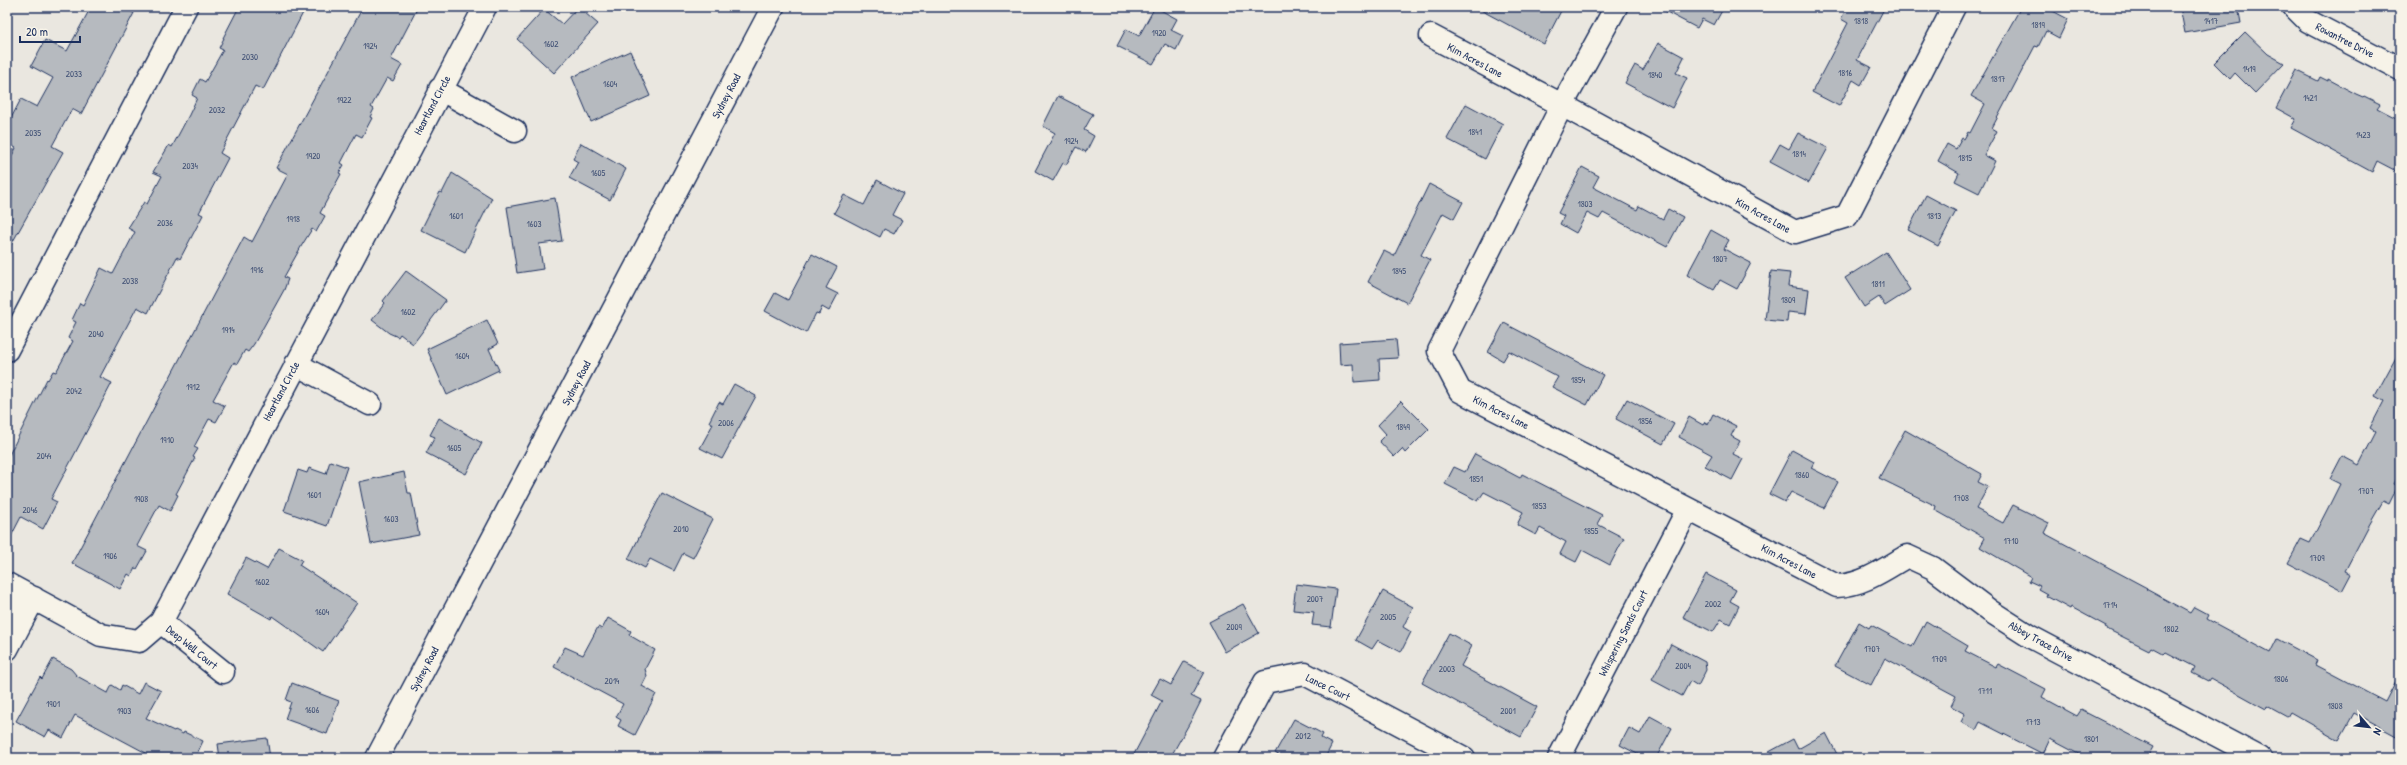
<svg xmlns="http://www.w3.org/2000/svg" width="2407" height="765" font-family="'Patrick Hand',sans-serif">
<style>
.building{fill:#b6babf;stroke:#1b2f5e}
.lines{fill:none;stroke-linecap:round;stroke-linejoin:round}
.minor-casing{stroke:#1b2f5e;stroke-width:25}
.minor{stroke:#f7f3e8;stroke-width:22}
.labels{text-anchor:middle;stroke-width:3;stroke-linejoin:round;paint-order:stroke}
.number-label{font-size:9px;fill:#425276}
.street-label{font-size:11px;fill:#1b2f5e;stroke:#f7f3e8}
</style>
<rect width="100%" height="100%" fill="#eae7e0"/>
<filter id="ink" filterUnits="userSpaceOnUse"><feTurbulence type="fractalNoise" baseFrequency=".025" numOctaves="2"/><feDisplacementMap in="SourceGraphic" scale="8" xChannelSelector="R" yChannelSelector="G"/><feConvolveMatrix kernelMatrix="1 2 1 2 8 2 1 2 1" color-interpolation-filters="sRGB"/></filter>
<g filter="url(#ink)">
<path class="building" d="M91 7H122L134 13 81 114 72 109 52 146 63 152 7 252V165L16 148 7 143V126L21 99 37 107 53 78 31 66 45 40 67 51Z
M239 7H306L263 90 255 86 220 153 228 158 199 213 203 215 180 259 177 257 148 313 137 307 100 377 112 383 51 499 57 502 43 529 21 517 7 544V459L47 379 48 380 53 371 56 372 73 341 68 338 76 322 72 320 80 303 83 305 101 268 113 274 135 232 128 228 144 202 147 204 162 176 153 172 169 145 172 147 189 115 197 98 192 95 200 79 205 82 223 50 219 48 224 38H223Z
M363 7H418L391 59 402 65 393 81 387 78 371 107 374 109 370 117 372 118 362 137 356 134 341 163 344 165 339 173 341 174 320 213 325 216 316 232 312 229 302 245 284 277 288 279 284 290 254 344 248 352 245 350 237 364 234 362 213 400 225 406 216 422 209 419 194 447 198 449 193 457 195 458 176 494 178 495 170 511 159 505 137 546 147 551 137 569 135 568 131 576 128 574 120 589 72 563 244 237 252 242 288 174 276 168Z
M578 7 598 24 554 73 517 39 544 9 562 24Z
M1155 7 1177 19 1171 30 1183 36 1176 50 1165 44 1153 64 1117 46 1126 29 1139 36Z
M1475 7H1563L1544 44Z
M1657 7H1724L1714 25 1702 19 1697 28Z
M1847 7H1885L1857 60 1871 67 1861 85 1853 80 1839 106 1812 92 1848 23 1841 19Z
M2021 7H2045L2068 19 2059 38 2046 31 2038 47 2035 46 1992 128 1997 131 1984 155 1995 161 1979 193 1955 181 1959 173 1938 161 1947 144 1956 149 1962 138 1964 139 1968 132 1970 133 1985 104 1971 96Z
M2180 7H2238L2241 23 2185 33Z
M2245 32 2268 54 2284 63 2255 93 2235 73 2230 79 2214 63Z
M1658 43 1684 57 1676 73 1687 78 1672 108 1625 83 1635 65 1643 70Z
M630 51 650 96 591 122 572 77Z
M2296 70 2318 81 2320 77 2328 81V79L2356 94 2363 97 2364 96 2380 104 2377 108 2400 120V173L2377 161 2372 172 2291 128 2296 119 2276 108Z
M1058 96 1093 114 1084 130 1094 136 1086 152 1076 147 1066 165 1063 163 1053 181 1035 171 1055 133 1043 126Z
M1466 104 1503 124 1485 159 1447 139Z
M1798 133 1828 148 1809 183 1770 162 1780 144 1789 149Z
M581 143 626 169 610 200 569 178 578 162 573 159Z
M1582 167 1599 176 1593 187 1637 210 1639 206 1663 219 1668 209 1683 217 1667 247 1603 213 1599 219 1587 213 1576 233 1560 224 1564 216 1558 213Z
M452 173 492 198 465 252 421 230 440 192 442 193Z
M877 180 903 194 892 215 902 220 894 234 884 229 880 237 834 213 844 195 864 205Z
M1429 184 1463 202 1454 219 1443 213 1421 255 1430 260 1407 303 1368 282 1384 251 1394 256Z
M1926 195 1956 211 1938 246 1908 230Z
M555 198 562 241 539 244 543 269 517 273 507 207Z
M1711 230 1729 240 1724 249 1751 263 1737 289 1720 280 1714 290 1687 275Z
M1886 252 1910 290 1885 306 1879 297 1864 307 1845 278Z
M812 254 837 267 826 288 838 294 829 311 822 307 819 314 816 313 806 333 765 311 775 293 788 300Z
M406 271 446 300 413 344 400 334 398 337 389 333 372 320 385 303 383 301Z
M1771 271 1790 273 1788 286 1809 289 1806 314 1788 312 1787 322 1765 320Z
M487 320 498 344 489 349 499 370 447 395 427 349Z
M1504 323 1603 375 1587 405 1552 387 1558 377 1509 351 1503 361 1488 352Z
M1396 339 1398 358 1379 359 1380 380 1354 382 1353 364 1340 365 1339 343Z
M2400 350V472L2394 484 2398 486 2389 504 2383 501 2368 527 2345 571 2351 574 2342 591 2288 563 2301 539 2310 543 2329 506 2340 484 2330 479 2342 456 2359 465 2376 432 2370 428 2384 401 2375 396Z
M734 384 756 396 722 459 700 448 713 424 709 422 719 402 723 404Z
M1627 399 1674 424 1663 444 1616 419Z
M1401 401 1429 429 1405 453 1402 449 1394 457 1379 441 1386 434 1378 425Z
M1713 414 1736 426 1731 436 1740 441 1733 454 1743 459 1732 480 1705 466 1712 455 1679 437 1689 417 1703 425 1705 422 1708 424Z
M439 418 482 443 466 474 426 453 435 437 430 435Z
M1905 430 1982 474 1978 482 1988 487 1976 509 2003 523 2013 505 2049 523 2044 533 2147 588 2146 589 2190 613 2194 607 2209 615 2207 619 2270 653 2277 639 2317 660 2315 665 2385 702 2400 673V738L2354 713 2339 740 2290 712 2287 717 2267 706 2266 709 2210 678 2208 681 2192 673 2195 667 2166 652 2164 654 2151 647 2149 650 2105 628 2106 626 2071 607 2070 609 2046 596 2047 594 2038 589 2040 586 2029 581 2031 577 1980 547 1985 538 1935 510 1936 506 1879 478Z
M1792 450 1814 462 1811 468 1838 482 1824 508 1791 492 1785 502 1769 494Z
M1475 454 1520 478 1522 474 1602 515 1597 524 1624 538 1610 565 1582 550 1576 562 1560 554 1566 542 1540 528 1536 535 1517 525 1523 512 1484 492 1478 501 1445 484 1454 467 1465 472Z
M330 461 347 467 327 526 284 511 298 470 307 473 309 468 326 474Z
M404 472 408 493H411L419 535 371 544 359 482Z
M662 493 713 519 693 558 683 553 674 571 650 559 645 568 628 559Z
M279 548 302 560 299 565 357 603 323 652 272 616 271 619 227 594 246 558 267 569Z
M1706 574 1736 590 1730 601 1739 606 1730 624 1721 619 1713 632 1683 617Z
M1296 584 1336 589 1331 627 1312 625 1314 612 1293 610Z
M1383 591 1413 607 1403 627 1411 632 1401 652 1378 640 1372 649 1356 640Z
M1243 604 1259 633 1225 652 1209 622Z
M608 618 631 631 629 635 655 650 645 669 647 676 642 686 656 694 635 735 618 726 621 720 616 717 623 704 554 667 565 647 583 655 598 627 602 629Z
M1926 621 1968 646 1965 651 1996 667 1998 664 2046 689 2042 697 2077 716 2081 710 2153 747 2147 758H2086L2050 739 2043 754 1980 722 1976 730 1961 722 1965 714 1951 706 1956 696 1885 658 1871 685 1835 666 1859 622 1869 628 1871 625 1912 647Z
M1449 633 1472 646 1461 666 1537 707 1521 737 1422 683Z
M1671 644 1705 662 1706 670 1698 686 1690 681 1682 696 1652 680Z
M53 659 71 669 77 676 108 693 112 685 120 690 122 685 138 694 144 682 161 691 146 718 174 731 175 730 183 734 184 732 203 741 195 758H144L146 753 75 715 63 738 49 730 45 737 16 721 40 677 42 679Z
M1184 662 1204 672 1191 696 1201 701 1193 717 1170 758H1132L1162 701 1151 695 1160 679 1171 685Z
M292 683 339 701 327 734 285 719 291 702 286 700Z
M1650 716 1672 728 1656 758H1645L1620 745 1629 728 1640 734Z
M1294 719 1323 734 1321 738 1332 744 1325 758H1284L1275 753Z
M1826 733 1839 758H1758L1793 739 1798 749Z
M267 738 270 758H220L218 744Z"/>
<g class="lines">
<g class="minor-casing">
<path id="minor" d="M1616 7 1562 105 1795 232 1847 216 1954 7
M2294 7 2308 21 2400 69
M1431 36 1562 105 1439 351 1460 391 1837 586C1863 585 1885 569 1907 556L1933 568 1990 611 2029 636 2260 758
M440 89 515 131
M7 350 186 7
M296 364 370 404
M7 584 101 635 139 641 161 622 485 7
M7 614 19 591
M161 622 223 672
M7 649 34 598
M377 758 773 7
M1224 758 1265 682 1305 674 1464 758
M1559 758 1688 509"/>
</g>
<use href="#minor" class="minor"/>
</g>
</g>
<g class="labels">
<g class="number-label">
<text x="1861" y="24">1818</text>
<text x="2211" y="24">1417</text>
<text x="2038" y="28">1819</text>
<text x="1159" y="36">1920</text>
<text x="551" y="47">1602</text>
<text x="370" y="49">1924</text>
<text x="250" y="60">2030</text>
<text x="2249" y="72">1419</text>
<text x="1845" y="76">1816</text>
<text x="74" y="77">2033</text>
<text x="1655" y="78">1840</text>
<text x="1998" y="82">1817</text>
<text x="610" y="87">1604</text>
<text x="2310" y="101">1421</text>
<text x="344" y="103">1922</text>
<text x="217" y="113">2032</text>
<text x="1475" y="135">1841</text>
<text x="33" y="136">2035</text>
<text x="2363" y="138">1423</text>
<text x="1071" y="144">1924</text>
<text x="1799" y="157">1814</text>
<text x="313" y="159">1920</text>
<text x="1965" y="161">1815</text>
<text x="190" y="169">2034</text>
<text x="598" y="176">1605</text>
<text x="1585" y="207">1803</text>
<text x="456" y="219">1601</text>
<text x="1934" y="219">1813</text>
<text x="293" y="222">1918</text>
<text x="165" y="226">2036</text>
<text x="534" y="227">1603</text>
<text x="1720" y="262">1807</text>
<text x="257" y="273">1916</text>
<text x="1399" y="274">1845</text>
<text x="130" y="284">2038</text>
<text x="1878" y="287">1811</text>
<text x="1788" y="303">1809</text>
<text x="408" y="315">1602</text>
<text x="228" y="333">1914</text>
<text x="96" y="337">2040</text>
<text x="462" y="359">1604</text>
<text x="1578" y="383">1854</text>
<text x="193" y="390">1912</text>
<text x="74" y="394">2042</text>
<text x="1645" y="424">1856</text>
<text x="726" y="426">2006</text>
<text x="1403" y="430">1849</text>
<text x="167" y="443">1910</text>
<text x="454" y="451">1605</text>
<text x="44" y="459">2044</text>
<text x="1802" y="478">1860</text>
<text x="1476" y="482">1851</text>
<text x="2366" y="494">1707</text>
<text x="314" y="498">1601</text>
<text x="1961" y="501">1708</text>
<text x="141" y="502">1908</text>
<text x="1539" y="509">1853</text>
<text x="30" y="513">2046</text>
<text x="391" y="522">1603</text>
<text x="681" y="532">2010</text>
<text x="1591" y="534">1855</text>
<text x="2011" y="544">1710</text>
<text x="110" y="559">1906</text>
<text x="2317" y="561">1709</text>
<text x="262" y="585">1602</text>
<text x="1315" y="602">2007</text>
<text x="1713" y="607">2002</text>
<text x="2110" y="608">1714</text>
<text x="322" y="615">1604</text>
<text x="1388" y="620">2005</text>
<text x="1234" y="630">2009</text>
<text x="2171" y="632">1802</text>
<text x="1872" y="652">1707</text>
<text x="1939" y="662">1709</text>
<text x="1683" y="669">2004</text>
<text x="1447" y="672">2003</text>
<text x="2281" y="682">1806</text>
<text x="612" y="684">2014</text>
<text x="1985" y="694">1711</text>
<text x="53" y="707">1901</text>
<text x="2335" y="709">1808</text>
<text x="312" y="713">1606</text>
<text x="124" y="714">1903</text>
<text x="1508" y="714">2001</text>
<text x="2033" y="725">1713</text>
<text x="1303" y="739">2012</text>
<text x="2091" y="742">1801</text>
</g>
<g class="street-label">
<text transform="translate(2345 40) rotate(27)" y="4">Rowantree Drive</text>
<text transform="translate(1475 60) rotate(28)" y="4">Kim Acres Lane</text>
<text transform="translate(726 96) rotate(-62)" y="4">Sydney Road</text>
<text transform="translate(432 105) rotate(-62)" y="4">Heartland Circle</text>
<text transform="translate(1763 215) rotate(29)" y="4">Kim Acres Lane</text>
<text transform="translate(576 383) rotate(-62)" y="4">Sydney Road</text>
<text transform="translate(281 391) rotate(-62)" y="4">Heartland Circle</text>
<text transform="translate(1501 412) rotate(27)" y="4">Kim Acres Lane</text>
<text transform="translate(1789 561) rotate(28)" y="4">Kim Acres Lane</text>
<text transform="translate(1623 633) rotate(-63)" y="4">Whispering Sands Court</text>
<text transform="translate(2041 641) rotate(29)" y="4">Abbey Trace Drive</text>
<text transform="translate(192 647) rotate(39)" y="4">Deep Well Court</text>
<text transform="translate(424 669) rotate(-62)" y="4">Sydney Road</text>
<text transform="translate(1328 687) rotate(26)" y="4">Lance Court</text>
</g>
</g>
<rect width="2407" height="765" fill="none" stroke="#f7f3e8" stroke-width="24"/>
<rect x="12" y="12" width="2383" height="741" fill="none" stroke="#1b2f5e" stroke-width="1.5" filter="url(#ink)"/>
<g transform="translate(2369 727) rotate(118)" stroke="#f7f3e8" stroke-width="3" paint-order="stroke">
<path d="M0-3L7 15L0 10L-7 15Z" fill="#1b2f5e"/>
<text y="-6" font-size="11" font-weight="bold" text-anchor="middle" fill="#1b2f5e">N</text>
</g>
<path d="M20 36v6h60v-6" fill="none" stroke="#1b2f5e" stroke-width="2"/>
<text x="26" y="36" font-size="12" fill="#1b2f5e" stroke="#f7f3e8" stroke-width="3" paint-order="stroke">20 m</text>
</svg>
